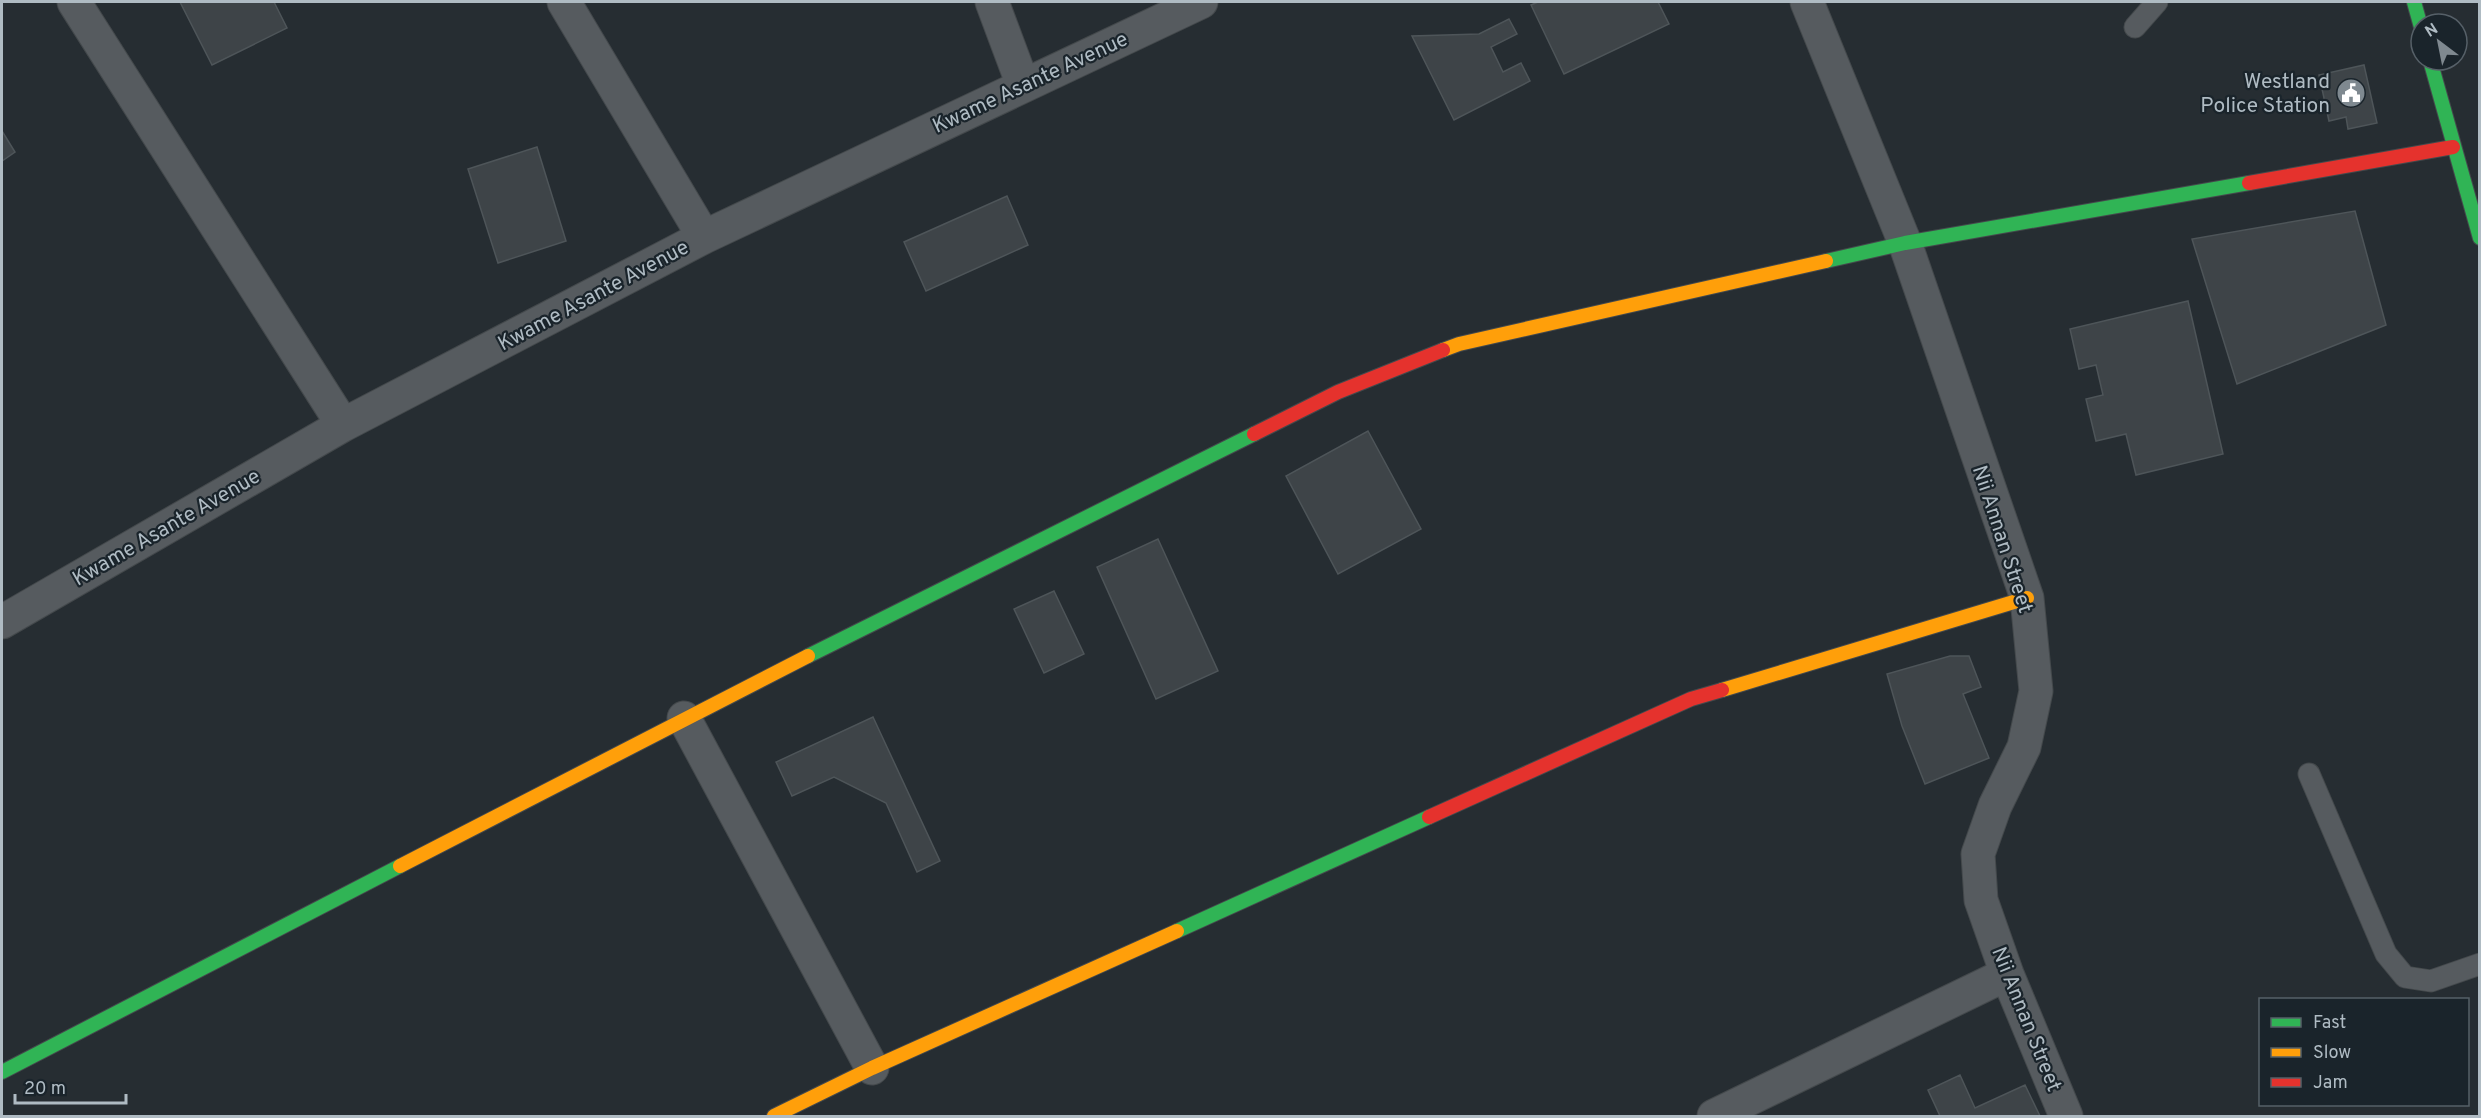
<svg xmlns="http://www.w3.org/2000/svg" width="2481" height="1118" font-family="Overpass,sans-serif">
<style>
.building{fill:#3e4448;stroke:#4e5559;stroke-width:1.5}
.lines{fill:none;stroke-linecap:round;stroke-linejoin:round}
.lane-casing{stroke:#44494c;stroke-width:23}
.street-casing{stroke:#44494c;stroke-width:35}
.fast-casing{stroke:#44494c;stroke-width:16}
.slow-casing{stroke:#44494c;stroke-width:16}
.jam-casing{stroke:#44494c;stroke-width:16}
.lane{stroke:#565b5f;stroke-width:21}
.street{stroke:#565b5f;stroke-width:33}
.fast{stroke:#30b455;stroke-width:14}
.slow{stroke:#ff9f0a;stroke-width:14}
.jam{stroke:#e5322d;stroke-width:14}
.labels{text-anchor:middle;stroke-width:4.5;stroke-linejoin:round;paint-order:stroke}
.poi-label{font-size:21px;fill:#afbbc3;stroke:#1a242b;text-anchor:end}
.street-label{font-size:21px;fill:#afbbc3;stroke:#1a242b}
</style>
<rect width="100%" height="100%" fill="#262d32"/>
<path class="building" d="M180 2H274L287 28 212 65Z
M1538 2H1658L1669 24 1564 74 1531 5Z
M1509 19 1517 34 1491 47 1503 72 1521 63 1530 81 1454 120 1412 36 1479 34Z
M2364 65 2377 123 2348 129 2346 117 2329 121 2319 75Z
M2 131 15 152 2 161Z
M537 147 566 241 498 263 468 169Z
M1007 196 1028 245 926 291 904 242Z
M2355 211 2386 325 2237 384 2192 239Z
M2188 301 2223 454 2136 475 2126 434 2096 441 2086 399 2103 395 2096 365 2079 369 2070 329Z
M1368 431 1421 529 1338 574 1286 476Z
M1158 539 1218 671 1156 699 1097 567Z
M1054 591 1084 654 1044 673 1014 609Z
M1950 656H1969L1981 687 1963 694 1989 758 1925 784 1902 726 1887 674Z
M873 717 940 861 917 872 886 803 834 777 792 796 776 762Z
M1960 1075 1975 1108 2025 1085 2040 1116H1940L1928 1090Z"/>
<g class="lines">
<g class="lane-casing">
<path id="lane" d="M2135 27 2157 2
M2309 774 2386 954 2405 977 2431 981 2480 964"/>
</g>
<g class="street-casing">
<path id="street" d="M74 2 343 425
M564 2 704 237
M992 2 1023 85
M1807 2 1905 243 2027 598 2036 691 2024 747 1995 806 1978 854 1981 900 2007 974 2066 1116
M2 622 343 425 704 237 1201 2
M684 718 872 1068
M1714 1116 2007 974"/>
</g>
<g class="fast-casing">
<path id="fast" d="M2414 2 2421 27
M2430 60 2480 238
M1826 261 1905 243 2249 183
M808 656 1254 434
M1177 931 1429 817
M2 1072 400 866"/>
</g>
<g class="slow-casing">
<path id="slow" d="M1443 350 1459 344 1826 261
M1722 690 2027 598
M400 866 808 656
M774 1116 872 1068 1177 931"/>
</g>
<g class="jam-casing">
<path id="jam" d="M2249 183 2453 147
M1254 434 1338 392 1443 350
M1429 817 1691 699 1722 690"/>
</g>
<use href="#lane" class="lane"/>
<use href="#street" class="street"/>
<use href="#fast" class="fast"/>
<use href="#slow" class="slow"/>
<use href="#jam" class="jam"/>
</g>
<defs>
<g id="civic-disc" transform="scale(1.5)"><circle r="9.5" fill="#7f8990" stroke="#1a242b"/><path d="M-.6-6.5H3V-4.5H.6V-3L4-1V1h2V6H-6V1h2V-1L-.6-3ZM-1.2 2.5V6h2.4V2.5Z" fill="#fff"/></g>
</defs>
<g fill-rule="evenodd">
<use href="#civic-disc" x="2351" y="93"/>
</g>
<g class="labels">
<g class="poi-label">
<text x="2330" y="88">Westland<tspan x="2330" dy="24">Police Station</tspan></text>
</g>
<g class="street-label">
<text transform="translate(1030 82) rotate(-25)" y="7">Kwame Asante Avenue</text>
<text transform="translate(593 295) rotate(-28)" y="7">Kwame Asante Avenue</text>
<text transform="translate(166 527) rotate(-30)" y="7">Kwame Asante Avenue</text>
<text transform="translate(2003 539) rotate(72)" y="7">Nii Annan Street</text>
<text transform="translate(2027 1019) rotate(68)" y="7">Nii Annan Street</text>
</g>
</g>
<rect width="2481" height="1118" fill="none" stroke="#afbbc3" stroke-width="6"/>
<rect x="2259" y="998" width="210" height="108" fill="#1a242b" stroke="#566068" stroke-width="1.5"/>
<rect x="2271" y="1018" width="30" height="9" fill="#30b455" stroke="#566068" stroke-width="1.5"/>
<text x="2313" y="1028" font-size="18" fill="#afbbc3">Fast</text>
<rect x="2271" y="1048" width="30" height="9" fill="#ff9f0a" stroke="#566068" stroke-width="1.5"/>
<text x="2313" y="1058" font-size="18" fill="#afbbc3">Slow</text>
<rect x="2271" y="1078" width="30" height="9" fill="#e5322d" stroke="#566068" stroke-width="1.5"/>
<text x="2313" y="1088" font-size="18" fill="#afbbc3">Jam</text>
<g transform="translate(2439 42) rotate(328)"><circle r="28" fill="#1a242b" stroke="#566068" stroke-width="1.5"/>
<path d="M0-4.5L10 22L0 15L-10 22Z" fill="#7f8990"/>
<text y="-9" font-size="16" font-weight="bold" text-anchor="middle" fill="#afbbc3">N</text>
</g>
<path d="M15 1094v9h111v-9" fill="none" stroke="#afbbc3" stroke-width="3"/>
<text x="24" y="1094" font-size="18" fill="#afbbc3" stroke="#1a242b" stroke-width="4.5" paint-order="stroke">20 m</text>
</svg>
